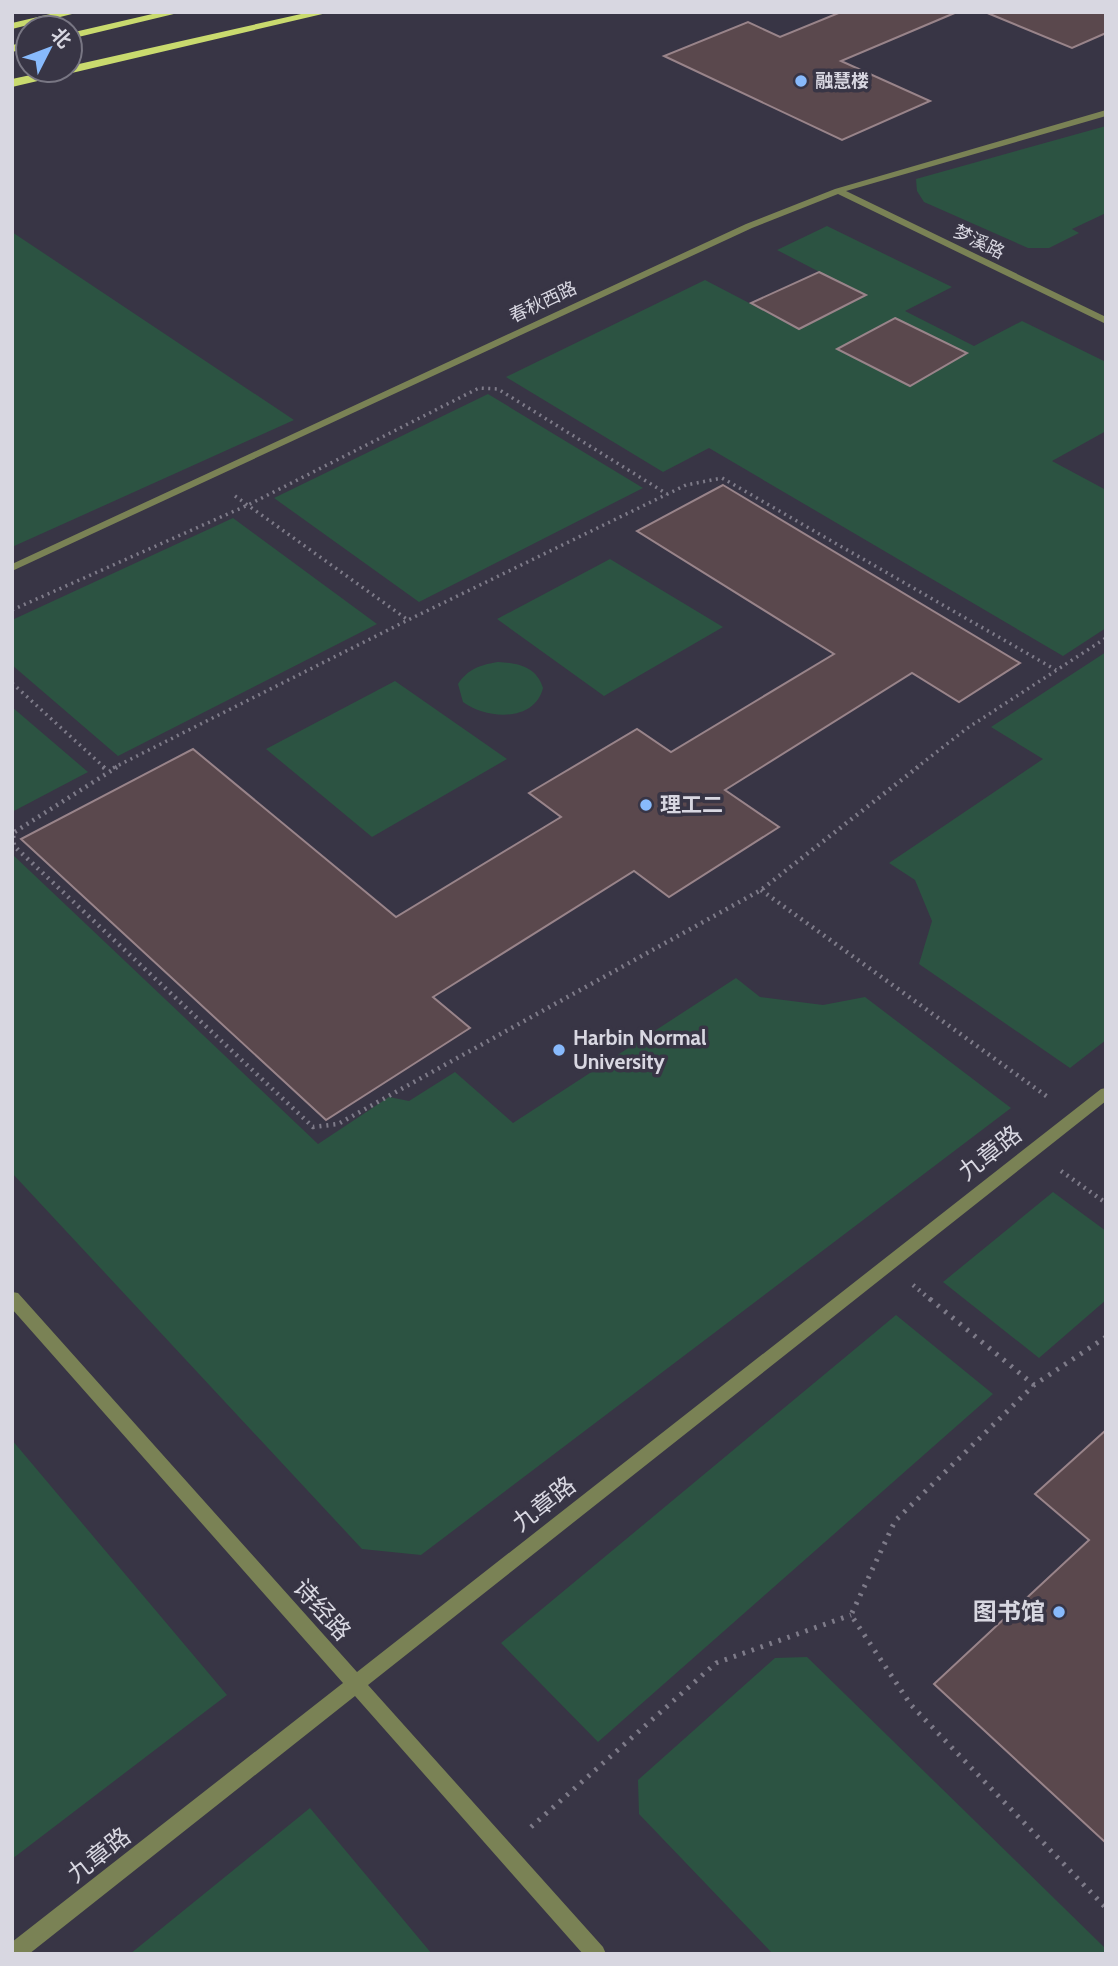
<svg xmlns="http://www.w3.org/2000/svg" width="1118" height="1966" font-family="Cabin,'Noto Sans SC',sans-serif">
<style>
.green{fill:#2c5342}
.building{fill:#5a484d;stroke:#99848a;stroke-width:2}
.lines{fill:none;stroke-linecap:round;stroke-linejoin:round}
.path-far2{stroke:#7e7b89;stroke-width:3.5;stroke-dasharray:2 4.5;stroke-linecap:butt}
.path-far1{stroke:#7e7b89;stroke-width:4.5;stroke-dasharray:2 5;stroke-linecap:butt}
.path{stroke:#7e7b89;stroke-width:5;stroke-dasharray:2.5 7;stroke-linecap:butt}
.service{fill:#7a8255;fill-rule:evenodd}
.trunk{fill:#c9da6e;fill-rule:evenodd}
.poi-dot{fill:#88bafc;stroke:#383545;stroke-width:2.5}
.labels{text-anchor:middle;stroke-width:7;stroke-linejoin:round;paint-order:stroke}
.far-poi-label{font-size:18px;font-weight:bold;fill:#d8d7e1;stroke:#383545;text-anchor:start}
.far-street-label{font-size:18px;fill:#d8d7e1;stroke:#383545}
.poi-label{font-size:21px;font-weight:bold;fill:#d8d7e1;stroke:#383545;text-anchor:start}
.near-street-label{font-size:24px;fill:#d8d7e1;stroke:#383545}
.near-poi-label{font-size:24px;font-weight:bold;fill:#d8d7e1;stroke:#383545;text-anchor:end}
</style>
<rect width="100%" height="100%" fill="#383545"/>
<path class="green" d="M1106 126V213L1072 229 1079 233 1049 248H1028L924 202 917 191 916 179Z
M827 226 952 287 905 311 974 346 1022 321 1106 362V431L1052 461 1106 490V628L1063 656 709 448 663 472 506 377 705 280 799 329 866 296 777 250Z
M12 232 294 420 12 547Z
M488 394 643 488 419 602 274 498Z
M233 518 377 624 118 756 12 665V620Z
M610 559 723 627 604 696 497 619Z
M1106 652V1040L1070 1068 919 964 932 921 915 880 889 863 1043 759 991 727Z
M498 662C518 663 537 667 543 688 534 723 486 719 463 702L458 684C468 669 480 665 498 662Z
M395 681 507 759 372 837 266 749Z
M12 707 88 772 12 812Z
M12 854 318 1144 389 1097 409 1101 455 1072 513 1123 736 978 760 997 823 1005 865 997 1011 1108 421 1555 362 1549 12 1173Z
M1053 1192 1106 1231V1300L1039 1358 943 1282Z
M896 1315 993 1394 598 1742 501 1643Z
M12 1440 227 1695 12 1859Z
M807 1657 1106 1949V1954H773L639 1814 638 1780 775 1658Z
M310 1808 432 1954H130Z"/>
<path class="building" d="M841 12H957L841 61 930 101 842 140 664 56 748 22 780 37Z
M985 12H1106V33L1072 48Z
M819 272 866 295 799 329 751 303Z
M895 318 967 353 910 386 837 349Z
M723 485 1020 663 959 702 912 673 725 790 779 827 669 897 634 871 433 997 470 1028 326 1120 21 839 193 749 396 917 561 817 529 793 637 729 671 752 834 654 637 531Z
M1106 1430V1843L934 1684 1089 1540 1035 1494Z"/>
<g class="lines">
<path class="path-far2" d="M235 496 408 620
M12 610 248 505 479 388 498 389 667 494
M12 683 105 768
M113 768 408 620 686 485 722 478 1056 670
M916 768 966 729 1106 638"/>
<path class="path-far1" d="M103 767 108 771
M117 767 13 833 14 846 313 1127 338 1124 761 890 918 767
M761 890 1049 1098
M1061 1171 1106 1203
M913 1285 932 1301"/>
<path class="path" d="M930 1299 1034 1385
M1106 1337 1034 1385 895 1521 851 1615 911 1705 1106 1908
M531 1827 716 1663 851 1615"/>
<path class="service" d="M1106 110V116L846 191 1106 317V324L838 194 752 228 12 571V564L746 224 835 189Z
M1106 1088V1101L368 1685 603 1947 606 1954H583L355 1696 29 1954H12V1942L343 1683 12 1309V1292L18 1293 357 1672 1101 1089Z"/>
<path class="trunk" d="M59 12H80L12 29V23Z
M161 12H182L70 39V33Z
M310 12H331L12 87V79L54 70H70V66Z
M28 42V48L12 52V45Z"/>
</g>
<g class="poi-dot">
<circle cx="801" cy="81" r="7"/>
<circle cx="646" cy="805" r="7"/>
<circle cx="559" cy="1050" r="7"/>
<circle cx="1059" cy="1612" r="7"/>
</g>
<g class="labels">
<g class="far-poi-label">
<text x="815" y="87">融慧楼</text>
</g>
<g class="far-street-label">
<text transform="translate(979 242) rotate(26)" y="6">梦溪路</text>
<text transform="translate(543 302) rotate(-25)" y="6">春秋西路</text>
</g>
<g class="poi-label">
<text x="660" y="812">理工二</text>
<text x="573" y="1045">Harbin Normal<tspan x="573" dy="24">University</tspan></text>
</g>
<g class="near-street-label">
<text transform="translate(990 1153) rotate(-38)" y="8">九章路</text>
<text transform="translate(544 1504) rotate(-38)" y="8">九章路</text>
<text transform="translate(322 1610) rotate(48)" y="8">诗经路</text>
<text transform="translate(99 1855) rotate(-38)" y="8">九章路</text>
</g>
<g class="near-poi-label">
<text x="1045" y="1620">图书馆</text>
</g>
</g>
<rect width="1118" height="1966" fill="none" stroke="#d8d7e1" stroke-width="28"/>
<g transform="translate(49 49) rotate(48)"><circle r="33" fill="#383545" stroke="#787683" stroke-width="2"/>
<path d="M0-5L12 26L0 18L-12 26Z" fill="#88bafc"/>
<text y="-10" font-size="19" font-weight="bold" text-anchor="middle" fill="#d8d7e1">北</text>
</g>
</svg>
